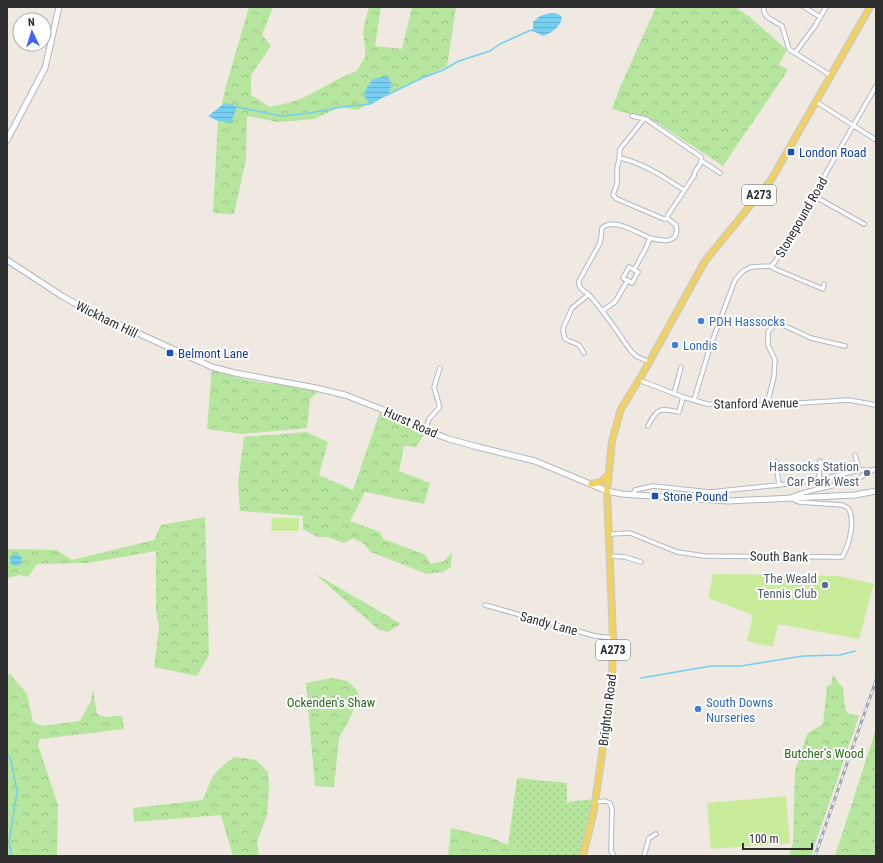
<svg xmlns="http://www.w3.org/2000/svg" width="883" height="863" font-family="'Roboto Condensed',sans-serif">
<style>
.grass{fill:url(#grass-dots)}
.forest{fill:url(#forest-crowns)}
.pitch{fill:#c9ec9a}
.water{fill:url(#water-rules)}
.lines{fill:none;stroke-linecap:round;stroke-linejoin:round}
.stream{stroke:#75cff0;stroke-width:1.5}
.street-casing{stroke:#b4b7c1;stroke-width:5.5}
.secondary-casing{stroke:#b4b7c1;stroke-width:7}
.primary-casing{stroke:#c9c9c9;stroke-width:8}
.street{stroke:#fff;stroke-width:3.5}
.secondary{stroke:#fff;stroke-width:5}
.primary{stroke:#f2d163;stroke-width:5.5}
.rail-casing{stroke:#a3a6b8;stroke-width:3}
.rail{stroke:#fff;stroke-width:1.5;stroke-dasharray:4.5;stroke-linecap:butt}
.transit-dot{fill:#1a4fb4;stroke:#fff;stroke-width:1.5}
.shop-dot{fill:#3f7fe0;stroke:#fff;stroke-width:1.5}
.service-dot{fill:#5c6f8a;stroke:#fff;stroke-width:1.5}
.labels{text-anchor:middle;stroke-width:4;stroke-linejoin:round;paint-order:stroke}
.shield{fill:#fff;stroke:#6d6d6d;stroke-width:1}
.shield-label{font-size:12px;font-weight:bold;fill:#2e2e2e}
.transit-label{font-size:13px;fill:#164399;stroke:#fff;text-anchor:start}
.street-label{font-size:13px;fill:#2e2e2e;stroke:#fff}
.shop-label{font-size:13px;fill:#366cbe;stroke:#fff;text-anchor:start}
.service-label{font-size:13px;fill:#4e5e75;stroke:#fff;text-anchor:end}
.park-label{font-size:13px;fill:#2c6e1b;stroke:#fff}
</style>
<defs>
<pattern id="grass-dots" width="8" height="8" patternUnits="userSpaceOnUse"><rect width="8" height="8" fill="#b6e59e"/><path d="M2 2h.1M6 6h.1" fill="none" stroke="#9dc588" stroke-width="1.8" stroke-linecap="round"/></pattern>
<pattern id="forest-crowns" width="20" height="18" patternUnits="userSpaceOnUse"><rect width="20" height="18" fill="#b6e59e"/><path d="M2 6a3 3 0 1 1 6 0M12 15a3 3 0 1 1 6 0" fill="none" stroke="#9dc588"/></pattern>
<pattern id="water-rules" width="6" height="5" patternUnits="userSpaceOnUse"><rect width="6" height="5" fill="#75cff0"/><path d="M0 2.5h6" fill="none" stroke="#66b2ce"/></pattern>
</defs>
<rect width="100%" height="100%" fill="#efe9e1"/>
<path class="grass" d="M517 778 567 783V803L574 801 596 799 583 856H555L532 852 508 845Z"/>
<path class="forest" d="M249 7H273L262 35 271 46 251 75V95L270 107C279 105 289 103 298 100 318 92 336 78 357 71L365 57V47L363 32 365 22 369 7H381L375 46 402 49 412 7H456L447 66 357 110 341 107 314 119 278 122 247 116 246 159 234 214 213 213 218 121 226 86Z
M656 7H735L750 17 787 50 779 64 788 70 723 166 655 121 612 109 620 87Z
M212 367 235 373 234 377 263 383 288 385 320 390 310 399 307 428 242 434 207 429Z
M381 409 429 426 416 447 404 446 399 471 430 483 424 504 365 492 350 521 380 532 383 539 424 554 431 564 444 561 452 553 451 567 443 572 427 574 371 552 363 543 353 538 344 543 328 537H318L303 529V516L240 511 238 483 244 437 306 432 328 442 319 475 353 490Z
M205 517 209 655 197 676 154 667 159 628 156 610V551L88 563 37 564 28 577 19 575 7 578V549L57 550 72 560 154 540 161 525Z
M314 573 401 624 388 632 379 630Z
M7 674H10L27 694 33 722 42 726 80 721 91 701 93 689 97 714 105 717 122 716 124 729 40 739 38 745 58 805 57 856H7Z
M833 675 843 688 845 707 847 713 859 716 811 856H789L793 843 795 771 807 734 823 724 827 686 831 685Z
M332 678 347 681 357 690 359 698 348 722 339 738 334 787 315 786 306 683Z
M876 729V856H835Z
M235 757 256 760 268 772 269 785 267 815 257 842 259 856H233L221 815 134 822 133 808 203 800C212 777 213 771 235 757Z
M451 828 492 838 508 845 532 852 555 856H448Z"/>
<path class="pitch" d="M272 518H299V531H271Z
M713 574 839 576 874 584 859 639 778 624 773 647 747 641 753 615 708 598Z
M786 796 790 843 711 849 707 803Z"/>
<path class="water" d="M550 13C556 13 559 13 562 18 560 27 552 33 543 36L533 31V22L540 16Z
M387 76 392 84 388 95 370 104 364 96 367 87 373 79Z
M225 103 237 106 231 123 218 121 208 116Z
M10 560a6 6 0 1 1 12 0a6 6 0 1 1-12 0Z"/>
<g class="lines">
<path class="stream" d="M387 95 422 78 443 70 459 61 490 51 500 44 531 30 533 31
M237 107 281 116 310 113 341 107 370 104 379 99
M641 678 711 666H741L803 656 840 655 855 651
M7 753 11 760 17 792 9 842 12 856"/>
<g class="street-casing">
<path id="street" d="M764 7C762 18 774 20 782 26L789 49 795 53
M804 7 820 17
M826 7 815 26 795 53 830 75
M815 101 876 140
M632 116 646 119 701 157C704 165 694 168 694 176L668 215 667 218 676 225C680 245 662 241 650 238L646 248 634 270
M644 119 620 149 619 160 617 168V184L613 195 617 199 664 219 667 218
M620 158C643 163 664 177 684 190
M702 161 720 173
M814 196 864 224
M771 266 775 269 823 289 824 284
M629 267 638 272 632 283 623 278Z
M602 311 615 302 628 280
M584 353 579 345 565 339 563 331 564 326 572 308 588 295
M649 362 636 356 631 351C617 332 605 312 589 295 584 290 578 289 579 281L600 243 601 237 602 228C614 217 637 233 650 238
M639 380 683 397 707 404 767 405 849 400 876 405
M674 394 681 367
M694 400 710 347 735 280 743 271 751 267 771 266 775 262 876 86
M767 405 774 376 775 360 768 345V332L774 325H783L811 338 845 346
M648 426C657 408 659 408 679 412L683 397
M425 430 429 419 439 408V404L434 387 440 368
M855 455 859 470
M776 462 779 485
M819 479 820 461
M633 495 635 490 653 486 710 492 779 485 827 478 859 470H869
M791 497C813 488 836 487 857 479 864 476 868 471 876 469
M609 534 630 533 677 552 704 556 842 557C849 546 856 520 848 508 846 507 844 506 842 505L799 502 791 498
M610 556 625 557 641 562
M485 605 595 636 613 638
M595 802 605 801 610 803 612 809 611 851 614 856
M644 856 649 838 656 834"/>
</g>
<g class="secondary-casing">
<path id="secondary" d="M7 140 45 68 59 7
M7 260 62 296 85 309 212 367 235 373 316 388 345 395 381 409 414 426 449 439 474 446 535 461 607 491 622 494 728 501 855 495 876 491"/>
</g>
<g class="primary-casing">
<path id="primary" d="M591 484 601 482 608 475
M583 856 594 810 612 684 613 638 607 491 612 441 621 409 642 375 705 261 771 180 870 7"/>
</g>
<use href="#street" class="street"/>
<use href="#secondary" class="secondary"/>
<use href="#primary" class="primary"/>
<g class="rail-casing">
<path id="rail" d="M815 856 876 680"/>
</g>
<use href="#rail" class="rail"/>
</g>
<g class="transit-dot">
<rect x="787" y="148" width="8" height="8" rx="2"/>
<rect x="166" y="349" width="8" height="8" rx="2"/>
<rect x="651" y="492" width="8" height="8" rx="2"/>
</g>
<g class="shop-dot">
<circle cx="701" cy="321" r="4"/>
<circle cx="675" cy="345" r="4"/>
<circle cx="698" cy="709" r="4"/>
</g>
<g class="service-dot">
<circle cx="867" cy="473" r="4"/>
<circle cx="825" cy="585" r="4"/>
</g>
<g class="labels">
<g class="shield">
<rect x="742" y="185" width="34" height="20" rx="3"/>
<rect x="596" y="640" width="34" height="20" rx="3"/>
</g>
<g class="shield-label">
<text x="759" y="199">A273</text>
<text x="613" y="654">A273</text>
</g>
<g class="transit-label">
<text x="799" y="157">London Road</text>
<text x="178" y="358">Belmont Lane</text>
<text x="663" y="501">Stone Pound</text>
</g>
<g class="street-label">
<text transform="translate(801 217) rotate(-60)" y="5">Stonepound Road</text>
<text transform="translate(107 319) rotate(26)" y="5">Wickham Hill</text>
<text transform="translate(756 403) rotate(-1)" y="5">Stanford Avenue</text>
<text transform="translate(411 422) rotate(24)" y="5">Hurst Road</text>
<text transform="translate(779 556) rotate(1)" y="5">South Bank</text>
<text transform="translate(549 623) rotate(15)" y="5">Sandy Lane</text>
<text transform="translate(607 710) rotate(-83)" y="5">Brighton Road</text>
</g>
<g class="shop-label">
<text x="709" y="326">PDH Hassocks</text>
<text x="683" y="350">Londis</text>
<text x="706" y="707">South Downs<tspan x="706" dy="15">Nurseries</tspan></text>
</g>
<g class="service-label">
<text x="859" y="471">Hassocks Station<tspan x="859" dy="15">Car Park West</tspan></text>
<text x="817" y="583">The Weald<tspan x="817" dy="15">Tennis Club</tspan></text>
</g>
<g class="park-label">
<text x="331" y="707">Ockenden's Shaw</text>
<text x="824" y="758">Butcher's Wood</text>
</g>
</g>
<rect width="883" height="863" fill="none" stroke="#2e2e2e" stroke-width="16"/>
<g transform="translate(32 32) rotate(356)"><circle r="19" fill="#ffffff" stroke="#ababab"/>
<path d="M0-3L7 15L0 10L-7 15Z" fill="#4264fb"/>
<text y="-6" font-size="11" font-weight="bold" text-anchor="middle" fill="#2e2e2e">N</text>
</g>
<path d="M743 843v6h69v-6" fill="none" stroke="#2e2e2e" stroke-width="2"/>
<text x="749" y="843" font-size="12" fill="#2e2e2e" stroke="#ffffff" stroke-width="3" paint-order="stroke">100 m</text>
</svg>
